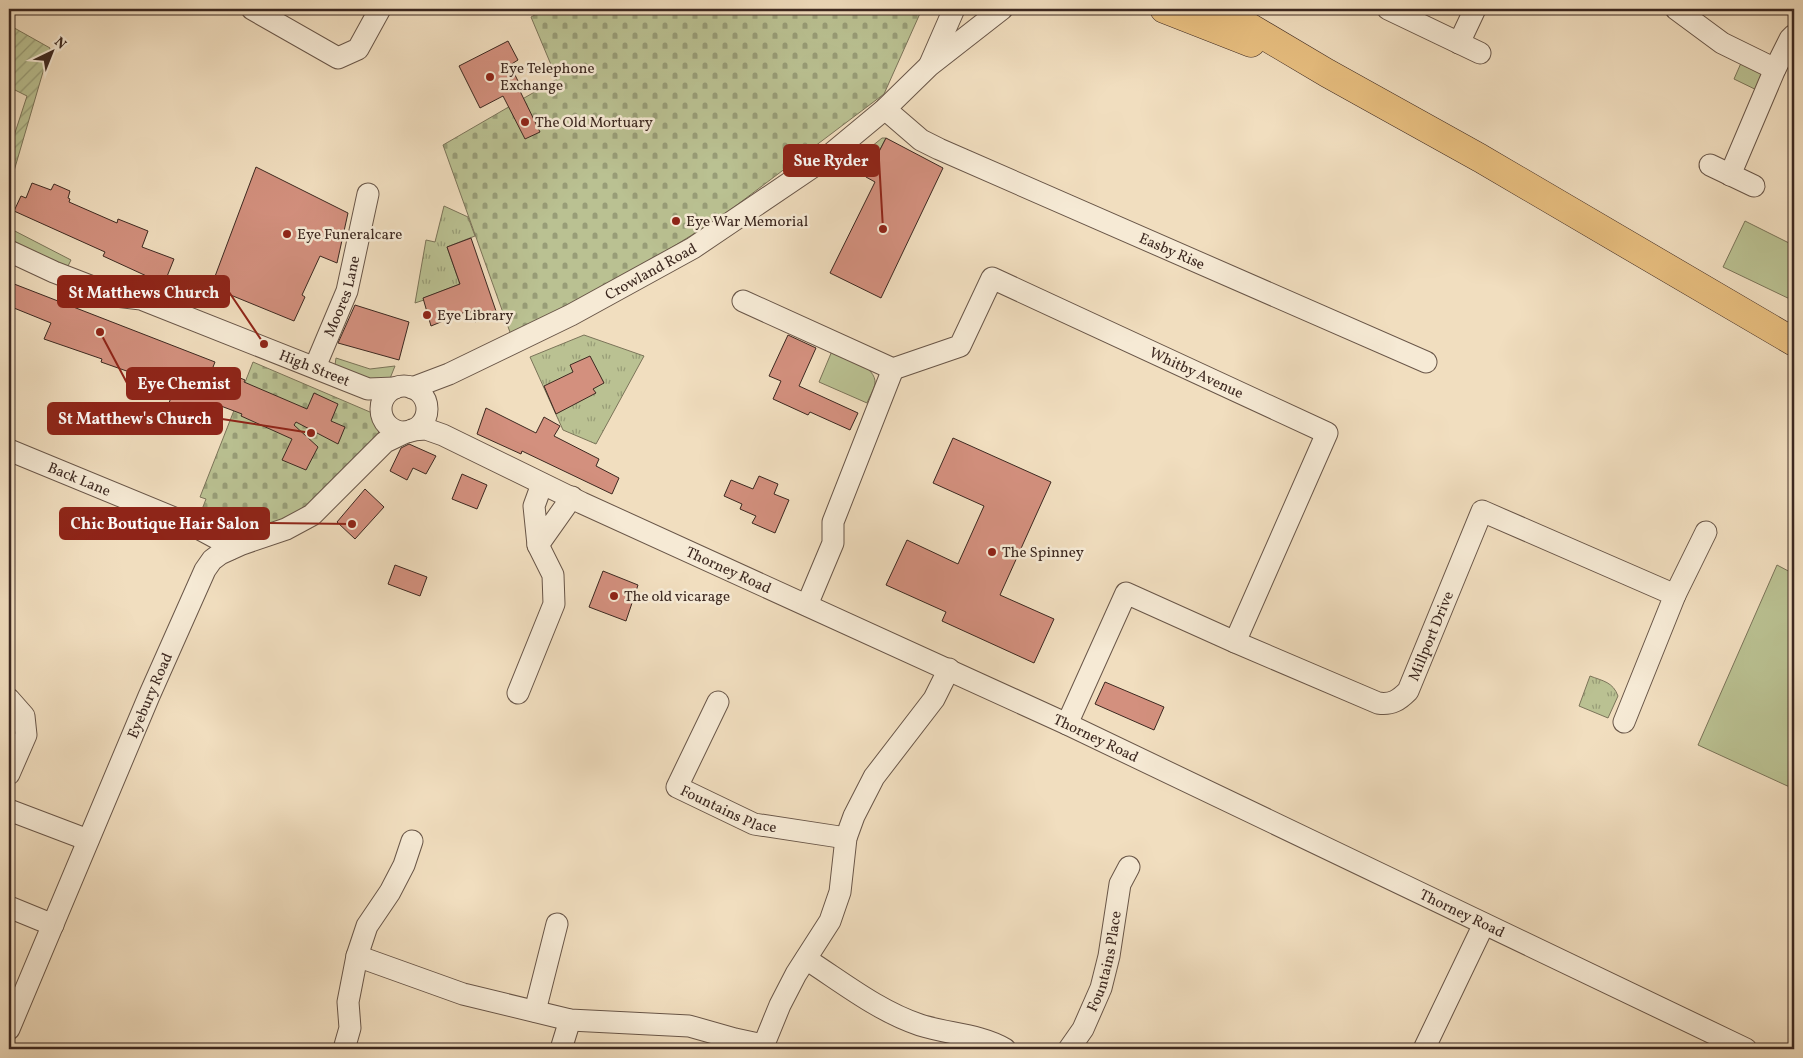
<svg xmlns="http://www.w3.org/2000/svg" width="1803" height="1058" font-family="Vollkorn,serif">
<style>
.grass{fill:#bac192;stroke:#7b7459}
.cemetery{fill:url(#cemetery-stones);stroke:#7b7459}
.park{fill:url(#park-tufts);stroke:#7b7459}
.garden{fill:url(#garden-furrows);stroke:#7b7459}
.building{fill:#d3907e;stroke:#3c2820}
.lines{fill:none;stroke-linecap:round;stroke-linejoin:round}
.minor-casing{stroke:#695648;stroke-width:23}
.highway-casing{stroke:#3c2820;stroke-width:29}
.minor{stroke:#f6ead5;stroke-width:21}
.highway{stroke:#e8bf80;stroke-width:28}
.poi-dot{fill:#8f2418;stroke:#f6ead5;stroke-width:2}
.labels{text-anchor:middle;stroke-width:5;stroke-linejoin:round;paint-order:stroke}
.poi-label{font-size:15px;fill:#3c2820;stroke:#f6ead5;text-anchor:start}
.street-label{font-size:15px;fill:#3c2820;stroke:#f6ead5}
.leader{fill:none;stroke:#8f2418;stroke-width:2}
.callout-dot{fill:#8f2418;stroke:#f6ead5;stroke-width:2}
.callout{fill:#8f2418;stroke:#8f2418;stroke-width:2}
.callout-label{font-size:16px;text-anchor:middle;font-weight:bold;fill:#fff}
</style>
<defs>
<pattern id="cemetery-stones" width="16" height="16" patternUnits="userSpaceOnUse" patternTransform="scale(1.25)"><rect width="16" height="16" fill="#bac192"/><path d="M2 7V4a2 2 0 0 1 4 0v3zM10 15v-3a2 2 0 0 1 4 0v3z" fill="#989d77"/></pattern>
<pattern id="park-tufts" width="24" height="20" patternUnits="userSpaceOnUse" patternTransform="scale(1.25)"><rect width="24" height="20" fill="#bac192"/><path d="M3 7l-1-3M5 7V3M7 7l1-3M15 17l-1-3M17 17v-4M19 17l1-3" fill="none" stroke="#989d77"/></pattern>
<pattern id="garden-furrows" width="10" height="10" patternUnits="userSpaceOnUse" patternTransform="scale(1.25)"><rect width="10" height="10" fill="#bac192"/><path d="M-1 1l2-2M0 10L10 0M9 11l2-2" fill="none" stroke="#989d77"/></pattern>
</defs>
<rect width="100%" height="100%" fill="#f1debf"/>
<filter id="stains"><feTurbulence type="fractalNoise" baseFrequency=".004" numOctaves="4"/><feColorMatrix values="0 0 0 0 .2 0 0 0 0 .09 0 0 0 0 .02 0 0 0 .5 -.17"/></filter>
<radialGradient id="worn" r=".72"><stop offset=".6" stop-color="#630" stop-opacity="0"/><stop offset="1" stop-color="#630" stop-opacity=".3"/></radialGradient>
<path class="grass" d="M1745 54 1775 69 1765 94 1734 79Z
M882 138H886L866 177 850 164Z
M1745 221 1793 245 1794 242V301L1723 267Z
M9 228 71 260 67 268 9 243Z
M832 351C845 357 877 366 875 384 874 390 869 397 867 403L819 382Z
M336 358 370 369 395 366 389 381 376 382 335 365Z
M1777 565 1794 574V789L1698 745Z"/>
<path class="cemetery" d="M546 9H922L884 94 721 217 624 277 511 335 443 145 557 79 531 17Z
M253 362 377 415 381 426 377 436 307 509 257 530 238 531 199 517 206 499 200 497Z"/>
<path class="park" d="M444 206 468 217 475 236 447 247 460 284 424 298V300L415 303 426 240 435 242Z
M584 335 644 356 596 444 563 430 530 357Z
M1590 676C1603 681 1613 682 1618 696L1608 718 1579 706Z"/>
<path class="garden" d="M9 25 50 48 9 188V151L27 96 9 87Z"/>
<path class="building" d="M508 41 518 60 510 65 521 87 519 89 540 132 525 139 503 96 480 108 459 66Z
M886 138 943 168 881 298 830 273 875 182 866 177Z
M256 167 348 213 337 263 320 256 302 295 305 297 294 321 211 287Z
M32 183 51 190 54 184 70 191 68 198 70 199 69 202 117 223 118 219 148 231 142 247 174 259 164 284 103 256 105 252 14 211 21 196 26 198Z
M471 238 497 314 475 322 470 310 431 326 423 298 460 284 447 247Z
M9 282 215 362 213 367 245 380 244 382 307 409 314 393 338 404 331 421 345 427 338 444 296 422 294 425 318 447 306 470 282 460 292 439 241 416 242 414 213 403 207 417 169 403 172 395 152 389 155 381 101 362 102 359 44 339 51 323 9 306Z
M355 305 409 322 399 360 338 343Z
M788 335 816 348 799 386 858 413 850 430 810 412 808 415 773 399 781 381 769 376Z
M590 356 604 383 593 389 596 393 556 414 544 386 573 372 570 365Z
M486 408 536 433 544 417 560 426 554 436 599 459 596 466 619 478 612 494 522 451 521 454 477 434Z
M953 438 1051 482 1000 595 1054 619 1034 663 942 621 946 612 886 585 907 540 958 564 984 506 933 483Z
M409 444 436 456 426 474 413 468 407 480 390 471 401 448Z
M462 474 487 485 477 509 452 499Z
M759 476 778 484 774 494 789 500 775 533 752 523 756 516 740 509 742 504 724 496 731 480 753 489Z
M365 489 384 507 355 539 337 522Z
M395 565 427 577 420 596 388 584Z
M603 571 638 585 626 621 589 607Z
M1105 682 1164 707 1154 730 1095 704Z"/>
<g class="lines">
<g class="minor-casing">
<g id="minor">
<path d="M252 9 338 58 358 49 380 9"/>
<path d="M1388 9 1480 53"/>
<path d="M1676 9 1722 43 1775 69"/>
<path d="M1459 43 1475 9"/>
<path d="M930 64 954 9"/>
<path id="s1" d="M885 109 921 140 939 149 1426 362"/>
<path d="M1710 165 1754 186"/>
<path d="M1730 175 1775 69 1790 39 1794 35"/>
<path id="s2" d="M9 251 54 272 116 296 141 299 368 389 395 388"/>
<path id="s3" d="M743 301 893 369 960 346 992 278 1327 433 1235 642"/>
<path id="s4" d="M315 367 347 291 368 194"/>
<circle cx="404" cy="409" r="23"/>
<path id="s5" d="M412 388 449 374 571 315 693 248 826 158 885 109 929 66 1002 9"/>
<path id="s6" d="M412 430 426 429 443 435 582 503 1067 724 1746 1049"/>
<path id="s7" d="M9 450 196 527 222 541 230 549"/>
<path d="M542 484 534 506 538 545 572 497"/>
<path d="M1675 595 1706 532"/>
<path d="M807 605 833 543V522L893 369"/>
<path d="M518 693 554 604 553 575 538 545"/>
<path d="M9 699 24 716 26 735 9 774"/>
<path id="s8" d="M718 702 677 787 754 824 846 838"/>
<path id="s9" d="M1067 724 1126 593 1235 642 1378 703C1392 705 1399 700 1408 691L1482 511 1675 595 1624 722"/>
<path d="M9 810 88 840"/>
<path d="M9 907 53 925"/>
<path d="M357 956 463 994 570 1020 689 1026 735 1039 763 1045"/>
<path d="M806 959C842 982 878 1011 920 1025 948 1034 979 1034 1005 1049"/>
<path d="M535 1011 557 924"/>
<path id="s10" d="M9 1029 149 696 205 570 212 560 220 554 242 544 286 529 312 515 385 442 406 432"/>
<path d="M344 1049 350 1028 348 1002 357 956 367 926 390 892 404 865 412 841"/>
<path d="M561 1049 570 1020"/>
<path d="M762 1049 780 1005 796 974 830 921 840 892 846 838 854 816 874 777 934 699 949 669"/>
<path id="s11" d="M1069 1049 1083 1029 1101 988 1109 956 1120 884 1129 867"/>
<path d="M1424 1049 1484 924"/>
</g>
</g>
<g class="highway-casing">
<path id="highway" d="M1164 9 1251 43
M1219 9 1327 73 1480 158 1794 342"/>
</g>
<use href="#minor" class="minor"/>
<use href="#highway" class="highway"/>
</g>
<g class="poi-dot">
<circle cx="490" cy="77" r="5"/>
<circle cx="525" cy="122" r="5"/>
<circle cx="676" cy="221" r="5"/>
<circle cx="287" cy="234" r="5"/>
<circle cx="427" cy="315" r="5"/>
<circle cx="992" cy="552" r="5"/>
<circle cx="614" cy="596" r="5"/>
</g>
<g class="labels">
<g class="poi-label">
<text x="500" y="73">Eye Telephone<tspan x="500" dy="17">Exchange</tspan></text>
<text x="535" y="127">The Old Mortuary</text>
<text x="686" y="226">Eye War Memorial</text>
<text x="297" y="239">Eye Funeralcare</text>
<text x="437" y="320">Eye Library</text>
<text x="1002" y="557">The Spinney</text>
<text x="624" y="601">The old vicarage</text>
</g>
<g class="street-label">
<text dy="5" stroke="none"><textPath href="#s1" startOffset="322">Easby Rise</textPath></text>
<text dy="5" stroke="none"><textPath href="#s5" startOffset="266">Crowland Road</textPath></text>
<text dy="5" stroke="none"><textPath href="#s4" startOffset="76">Moores Lane</textPath></text>
<text dy="5" stroke="none"><textPath href="#s2" startOffset="328">High Street</textPath></text>
<text dy="5" stroke="none"><textPath href="#s3" startOffset="536">Whitby Avenue</textPath></text>
<text dy="5" stroke="none"><textPath href="#s7" startOffset="76">Back Lane</textPath></text>
<text dy="5" stroke="none"><textPath href="#s6" startOffset="348">Thorney Road</textPath></text>
<text dy="5" stroke="none"><textPath href="#s9" startOffset="512">Millport Drive</textPath></text>
<text dy="5" stroke="none"><textPath href="#s10" startOffset="362">Eyebury Road</textPath></text>
<text dy="5" stroke="none"><textPath href="#s6" startOffset="752">Thorney Road</textPath></text>
<text dy="5" stroke="none"><textPath href="#s8" startOffset="151">Fountains Place</textPath></text>
<text dy="5" stroke="none"><textPath href="#s6" startOffset="1158">Thorney Road</textPath></text>
<text dy="5" stroke="none"><textPath href="#s11" startOffset="96">Fountains Place</textPath></text>
</g>
</g>
<path class="leader" d="M883 229L879 160M264 344L229 292M100 332L127 383M311 433L222 419M352 524L269 523"/>
<g class="callout-dot">
<circle cx="883" cy="229" r="5"/>
<circle cx="264" cy="344" r="5"/>
<circle cx="100" cy="332" r="5"/>
<circle cx="311" cy="433" r="5"/>
<circle cx="352" cy="524" r="5"/>
</g>
<g class="callout">
<rect x="784" y="145" width="95" height="31" rx="5"/>
<rect x="58" y="276" width="171" height="31" rx="5"/>
<rect x="127" y="368" width="113" height="31" rx="5"/>
<rect x="48" y="403" width="174" height="31" rx="5"/>
<rect x="60" y="508" width="209" height="31" rx="5"/>
</g>
<g class="callout-label">
<text x="831" y="166">Sue Ryder</text>
<text x="144" y="298">St Matthews Church</text>
<text x="184" y="389">Eye Chemist</text>
<text x="135" y="424">St Matthew's Church</text>
<text x="165" y="529">Chic Boutique Hair Salon</text>
</g>
<rect width="1803" height="1058" fill="none" stroke="#f1debf" stroke-width="30"/>
<rect x="10" y="10" width="1783" height="1038" fill="none" stroke="#3c2820" stroke-width="2.5"/>
<rect x="15" y="15" width="1773" height="1028" fill="none" stroke="#3c2820"/>
<g transform="translate(52 52) rotate(43)" stroke="#f6ead5" stroke-width="4" paint-order="stroke">
<path d="M0-4L9 19L0 12L-9 19Z" fill="#3c2820"/>
<text y="-8" font-size="14" font-weight="bold" text-anchor="middle" fill="#3c2820">N</text>
</g>
<rect width="100%" height="100%" filter="url(#stains)"/>
<rect width="100%" height="100%" fill="url(#worn)"/>
</svg>
